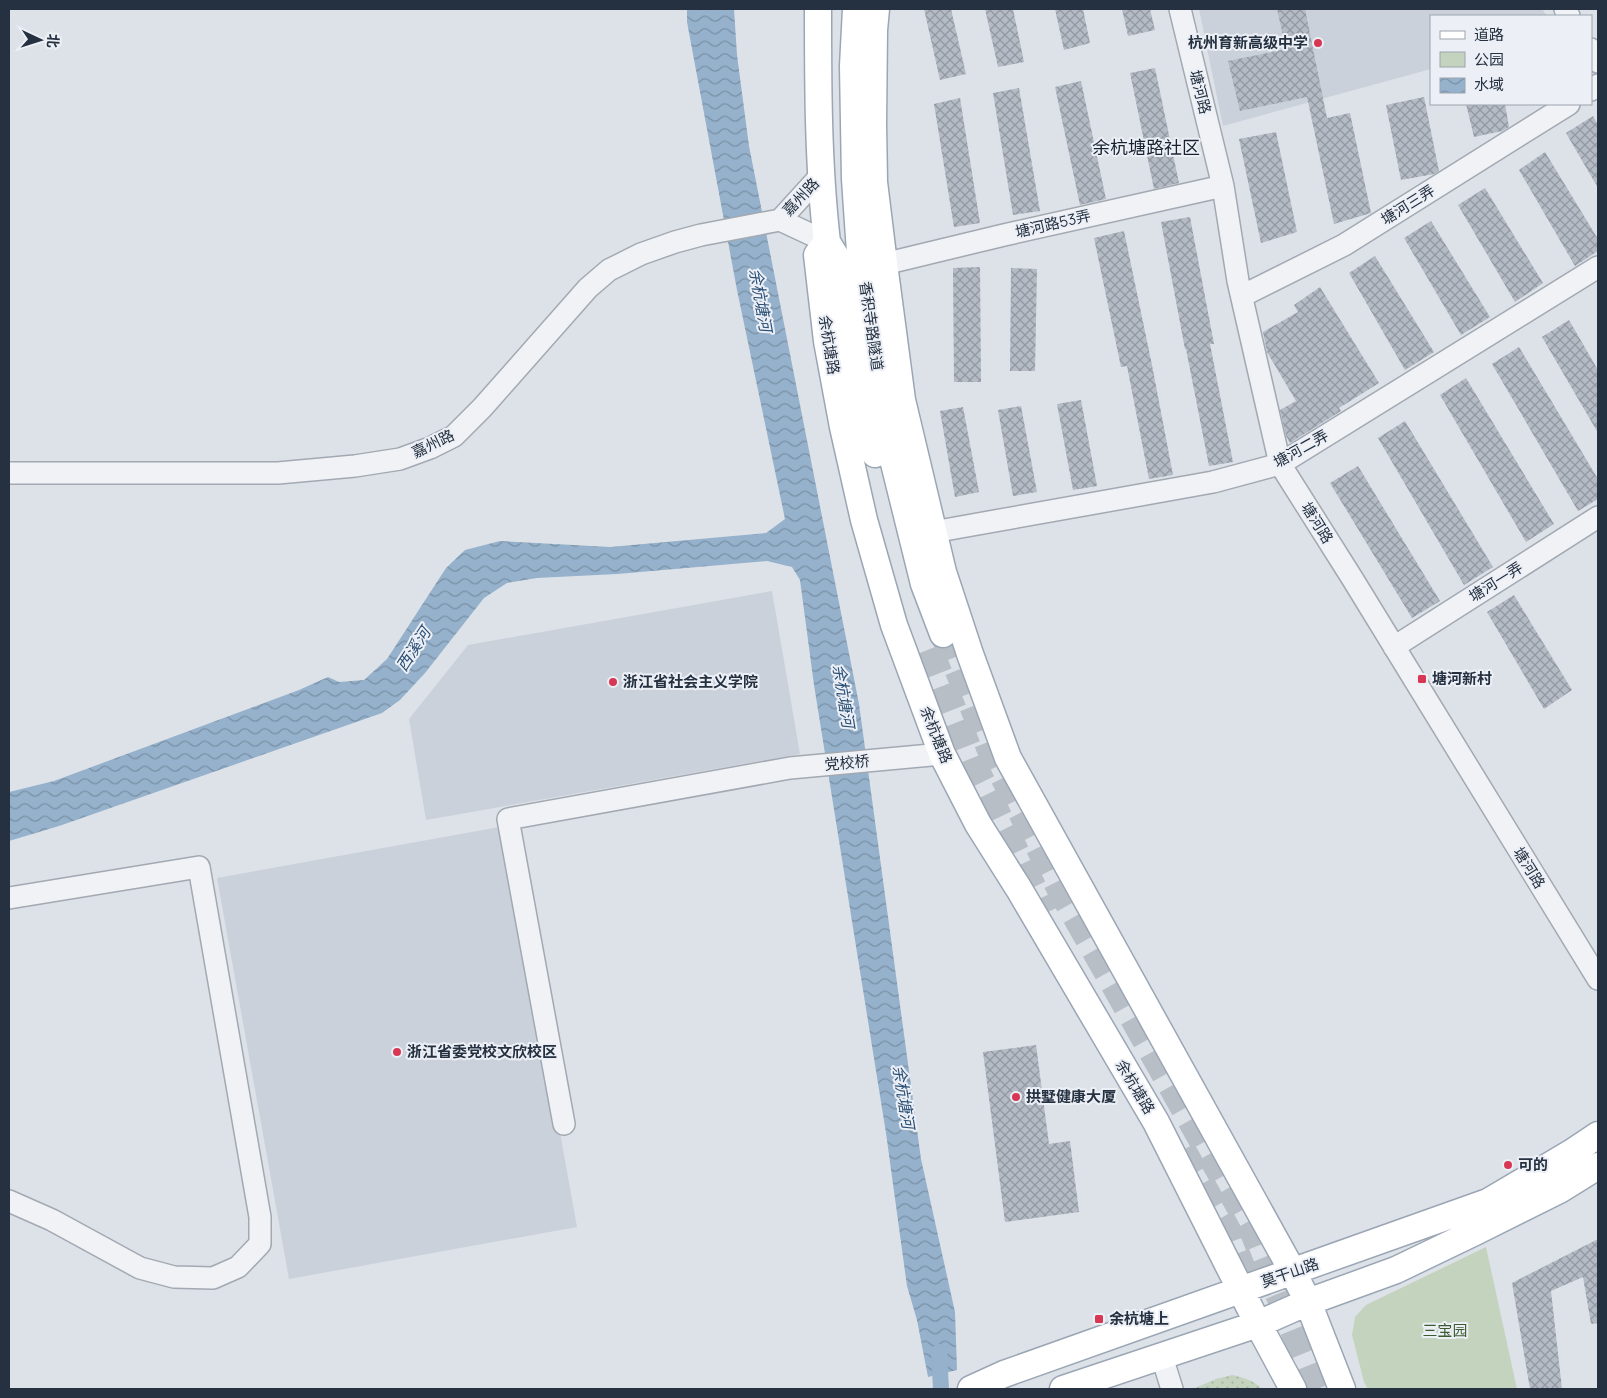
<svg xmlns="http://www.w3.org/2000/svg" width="1607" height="1398" font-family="Manrope,'Noto Sans SC',sans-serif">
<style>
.built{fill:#cbd1da}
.grass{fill:url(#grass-dots)}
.green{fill:#c3d3bd}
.water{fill:url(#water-waves)}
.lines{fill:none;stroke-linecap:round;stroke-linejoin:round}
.canal{stroke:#95b1cb;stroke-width:16}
.building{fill:url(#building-cross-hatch)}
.major-tunnel{stroke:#b8bec6;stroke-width:26;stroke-dasharray:26 13;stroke-linecap:butt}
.minor-casing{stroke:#a2a9b2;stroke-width:24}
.major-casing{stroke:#9ba6b5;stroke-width:29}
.minor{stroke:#f0f2f6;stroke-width:21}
.major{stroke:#fff;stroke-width:26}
.poi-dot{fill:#d83754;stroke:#ecf0f6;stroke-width:2}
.labels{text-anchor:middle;stroke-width:4;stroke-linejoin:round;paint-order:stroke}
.poi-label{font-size:15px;font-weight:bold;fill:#253040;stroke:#ecf0f6;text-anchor:start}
.street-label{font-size:15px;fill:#253040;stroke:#ecf0f6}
.park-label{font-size:15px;fill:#3b5c31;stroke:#ecf0f6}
.water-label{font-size:16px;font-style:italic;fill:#2c5076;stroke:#ecf0f6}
.quarter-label{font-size:18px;fill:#182130;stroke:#ecf0f6}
</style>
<defs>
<pattern id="grass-dots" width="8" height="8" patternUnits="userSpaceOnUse" patternTransform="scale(1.25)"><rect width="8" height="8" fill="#c3d3bd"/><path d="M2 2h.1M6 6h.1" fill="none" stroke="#a7b5a4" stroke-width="1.8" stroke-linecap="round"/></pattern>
<pattern id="water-waves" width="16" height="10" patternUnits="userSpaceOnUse" patternTransform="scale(1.25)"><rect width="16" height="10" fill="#95b1cb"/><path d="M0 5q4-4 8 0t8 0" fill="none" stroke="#7990a6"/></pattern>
<pattern id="building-cross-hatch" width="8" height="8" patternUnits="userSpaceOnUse" patternTransform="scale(1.25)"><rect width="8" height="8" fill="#b4bbc5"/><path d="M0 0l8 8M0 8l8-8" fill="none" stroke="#9298a1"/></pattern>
</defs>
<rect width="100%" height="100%" fill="#dde2e8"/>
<path class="built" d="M1199 9H1542L1547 16H1431V69L1223 126Z
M772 591 800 754 426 820 409 719 468 645Z
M505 826 577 1227 289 1279 217 878Z"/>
<path class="grass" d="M1232 1375C1242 1377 1255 1381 1262 1389H1193L1216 1379Z"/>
<path class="green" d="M1486 1247 1517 1389H1368L1364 1382 1352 1335 1355 1317 1366 1305Z"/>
<path class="water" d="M687 9H734L737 55 749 146 859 704 921 1159 955 1312 957 1370 928 1377 917 1320 907 1286 886 1133 814 685 800 580 792 567 767 561 617 574 537 578 507 583 484 598 425 673 400 700 382 713 59 826 9 841V792L54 781 299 690 328 677 339 682 364 680 387 659 446 568 465 550 500 541 610 547 766 533 785 519 737 290 687 22Z"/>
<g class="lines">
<path class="canal" d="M939 1352 941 1389"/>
</g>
<path class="building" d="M924 9H951L966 74 940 80Z
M985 9H1013L1024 62 998 67Z
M1055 9H1083L1090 43 1064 50Z
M1122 9H1150L1155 30 1128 36Z
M1277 9H1305L1327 118 1350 113 1371 213 1334 224 1307 97 1240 111 1228 61 1286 49Z
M1155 68 1179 183 1154 189 1130 73Z
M1081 81 1106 199 1080 205 1055 87Z
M1019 88 1040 211 1013 215 993 93Z
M1424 97 1439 171 1434 174 1401 180 1386 105Z
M960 98 980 223 954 227 934 104Z
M1466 104H1505L1509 127 1502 131 1474 137Z
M1593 116 1598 125V188L1566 133Z
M1276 132 1297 232 1261 243 1239 139Z
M1545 152 1598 239V251L1575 266 1519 170Z
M1485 188 1543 283 1515 302 1458 205Z
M1190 217 1214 344H1210L1233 462 1209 466 1186 349H1185L1161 222Z
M1431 221 1490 317 1461 335 1404 238Z
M1124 231 1152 365 1173 475 1149 479 1127 366 1121 367 1094 238Z
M1375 256 1434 352 1405 370 1349 273Z
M980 267 981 382H954L953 268Z
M1011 268 1037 269 1035 371H1010Z
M1320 287 1379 383 1339 408 1341 411 1290 443 1286 436 1280 410 1296 401 1267 352 1263 332 1298 312 1294 305Z
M1569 320 1598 370V433L1542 337Z
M1519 347 1598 479V499L1578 511 1492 364Z
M1466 378 1554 524 1526 542 1440 395Z
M1081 400 1097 486 1073 490 1057 404Z
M1021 406 1037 492 1013 496 998 410Z
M963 407 979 492 955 497 940 411Z
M1405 421 1493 567 1464 585 1378 438Z
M1358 466 1440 601 1412 618 1330 483Z
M1514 595 1572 690 1544 709 1487 612Z
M1036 1045 1049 1144 1070 1141 1079 1212 1005 1222 983 1052Z
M1598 1239V1323L1591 1324 1583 1277 1551 1291 1562 1389H1530L1512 1283Z"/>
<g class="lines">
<path class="major-tunnel" d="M943 634 992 755 1058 886 1251 1228 1317 1389
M930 649 979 775 1046 913
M1183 1150 1228 1230 1251 1290"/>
<g class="minor-casing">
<path id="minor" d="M1180 9 1223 186 1238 281 1280 464 1352 578 1598 979
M1565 9 1569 16
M1591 49 1598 62
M1591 90 1598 85
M780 220 821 175
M884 264 1004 235 1223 186
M1242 296 1344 245 1569 104
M9 473H278L355 466 400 459 430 448 454 436 482 408 588 288 609 270 641 254 675 242 701 235 780 220 827 242
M933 532 1213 482 1280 464 1598 267
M1394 647 1598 517
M9 898 199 867 260 1217V1244L238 1267 213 1278 174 1277 140 1268 52 1220 9 1201
M564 1124 508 819 790 768 942 754
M1162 1357 1172 1389"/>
</g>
<g class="major-casing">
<path id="major" d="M818 9C818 86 818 165 827 242L817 255 827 341 843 427 864 520 894 625 942 754 978 824 1019 889 1156 1122 1258 1324 1293 1389
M856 9 853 66 855 179 860 252 886 431 924 584 943 634
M876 9 874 30 873 124 874 182 884 264 902 400 943 572 970 654 1008 758 1293 1272 1308 1302 1342 1389
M827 242 841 265 852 350 865 420 875 454
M971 1389 1004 1374 1488 1202 1571 1153 1598 1135
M1063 1389 1258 1324 1308 1302 1396 1270 1475 1232 1561 1189 1598 1166"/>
</g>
<use href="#minor" class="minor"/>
<use href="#major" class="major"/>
</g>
<g class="poi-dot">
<circle cx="1318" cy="43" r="5"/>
<rect x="1417" y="674" width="10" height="10" rx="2.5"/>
<circle cx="613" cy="682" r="5"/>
<circle cx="397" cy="1052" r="5"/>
<circle cx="1016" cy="1097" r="5"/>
<circle cx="1508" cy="1165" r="5"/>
<rect x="1094" y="1314" width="10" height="10" rx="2.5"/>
</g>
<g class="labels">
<g class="poi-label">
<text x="1308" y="48" text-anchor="end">杭州育新高级中学</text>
<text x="1432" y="684">塘河新村</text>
<text x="623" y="687">浙江省社会主义学院</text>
<text x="407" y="1057">浙江省委党校文欣校区</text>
<text x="1026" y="1102">拱墅健康大厦</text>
<text x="1518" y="1170">可的</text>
<text x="1109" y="1324">余杭塘上</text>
</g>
<g class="street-label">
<text transform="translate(1200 92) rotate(76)" y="5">塘河路</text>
<text transform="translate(801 197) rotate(-47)" y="5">嘉州路</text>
<text transform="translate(1408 205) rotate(-32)" y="5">塘河三弄</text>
<text transform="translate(1053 224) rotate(-13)" y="5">塘河路53弄</text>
<text transform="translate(871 326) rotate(82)" y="5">香积寺路隧道</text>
<text transform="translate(829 345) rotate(81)" y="5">余杭塘路</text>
<text transform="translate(433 444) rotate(-26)" y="5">嘉州路</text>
<text transform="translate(1301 449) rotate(-29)" y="5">塘河二弄</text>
<text transform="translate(1317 523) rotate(58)" y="5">塘河路</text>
<text transform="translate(1496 582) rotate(-32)" y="5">塘河一弄</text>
<text transform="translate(936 735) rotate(68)" y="5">余杭塘路</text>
<text transform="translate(847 763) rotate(-5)" y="5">党校桥</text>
<text transform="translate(1529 868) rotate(58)" y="5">塘河路</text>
<text transform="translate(1135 1087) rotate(59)" y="5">余杭塘路</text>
<text transform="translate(1290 1273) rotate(-19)" y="5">莫干山路</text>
</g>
<g class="park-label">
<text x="1445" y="1336">三宝园</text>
</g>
<g class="water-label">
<text transform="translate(761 300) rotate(80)" y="6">余杭塘河</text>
<text transform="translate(413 649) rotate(-57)" y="6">西溪河</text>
<text transform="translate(844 696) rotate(81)" y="6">余杭塘河</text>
<text transform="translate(904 1097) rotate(81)" y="6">余杭塘河</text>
</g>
<g class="quarter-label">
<text x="1146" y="154">余杭塘路社区</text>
</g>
</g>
<rect width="1607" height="1398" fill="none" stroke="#253040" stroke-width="20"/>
<rect x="1430" y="15" width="162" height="90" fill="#ecf0f6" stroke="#9ca3ad"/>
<rect x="1440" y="31" width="25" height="8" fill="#ffffff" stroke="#9ca3ad"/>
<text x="1474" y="40" font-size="15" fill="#253040">道路</text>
<rect x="1440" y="52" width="25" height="15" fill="#c3d3bd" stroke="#9ca3ad"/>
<text x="1474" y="65" font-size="15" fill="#253040">公园</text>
<rect x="1440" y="78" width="25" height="15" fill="url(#water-waves)" stroke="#9ca3ad"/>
<text x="1474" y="90" font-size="15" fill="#253040">水域</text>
<g transform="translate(40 40) rotate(94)" stroke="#ecf0f6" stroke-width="4" paint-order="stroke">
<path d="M0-4L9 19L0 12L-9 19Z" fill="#253040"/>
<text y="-8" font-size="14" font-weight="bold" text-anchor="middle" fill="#253040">北</text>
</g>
</svg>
